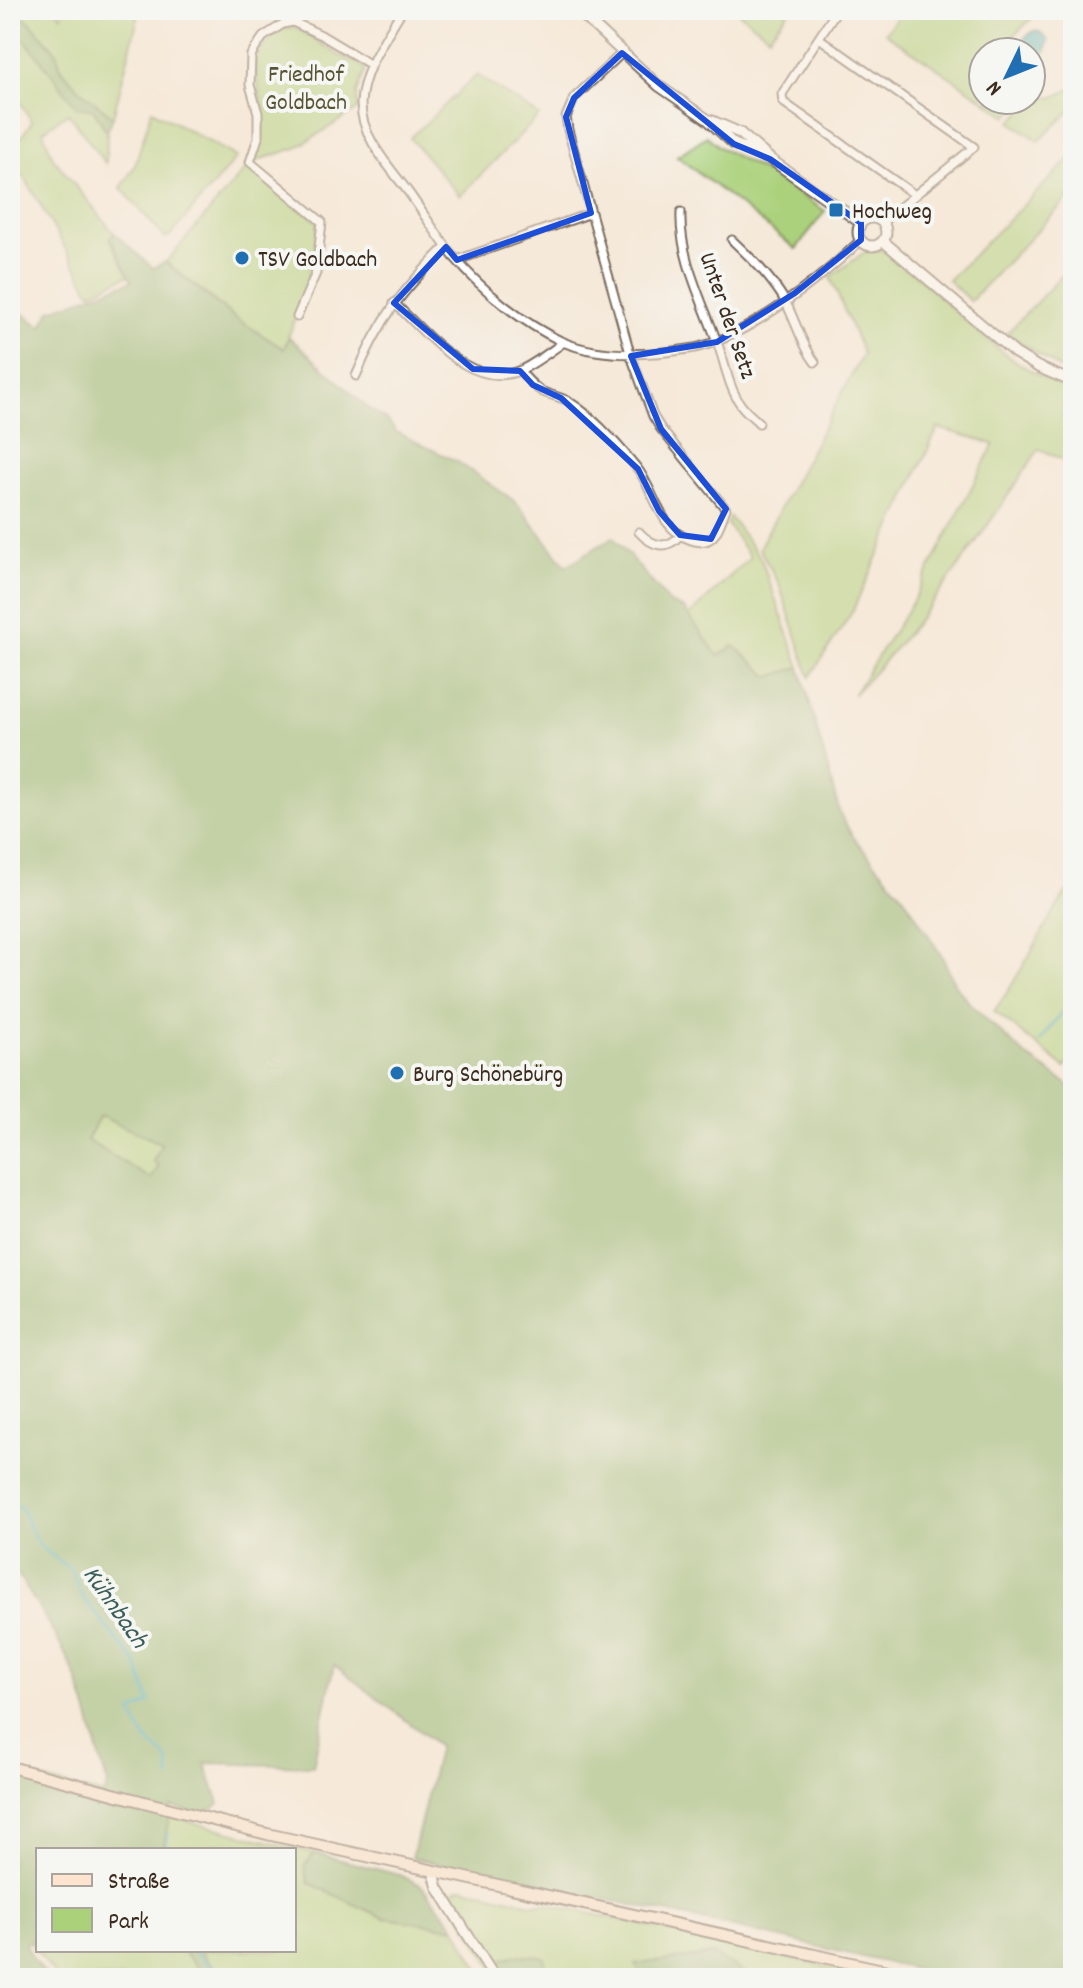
<svg xmlns="http://www.w3.org/2000/svg" width="1083" height="1988" font-family="Dekko,sans-serif">
<style>
.green{fill:#abd17b;stroke:#737e4c;stroke-width:2}
.forest{fill:#88b36b;stroke:#626e44;stroke-width:2;fill-rule:evenodd}
.water{fill:#3bacb5;stroke:#3b6b6a;stroke-width:2}
.lines{fill:none;stroke-linecap:round;stroke-linejoin:round}
.stream{stroke:#3bacb5;stroke-width:3}
.minor-casing{stroke:#7c6d5f;stroke-width:11}
.tertiary-casing{stroke:#7c6d5f;stroke-width:13}
.secondary-casing{stroke:#7c6d5f;stroke-width:14}
.minor{stroke:#fff;stroke-width:7}
.tertiary{stroke:#fff;stroke-width:9}
.secondary{stroke:#fde4d1;stroke-width:10}
.marked{fill:none;stroke:#1d4ed8;stroke-width:6;stroke-linejoin:round}
.poi-dot{fill:#1f6fb2;stroke:#f6f6f2;stroke-width:3}
.labels{text-anchor:middle;stroke-width:8;stroke-linejoin:round;paint-order:stroke}
.park-label{font-size:24px;fill:#575435;stroke:#f6f6f2}
.poi-label{font-size:24px;fill:#3b2a1e;stroke:#f6f6f2;text-anchor:start}
.street-label{font-size:24px;fill:#3b2a1e;stroke:#f6f6f2}
.water-label{font-size:26px;font-style:italic;fill:#3b5e5a;stroke:#f6f6f2}
</style>
<rect width="100%" height="100%" fill="#f6f6f2"/>
<filter id="ink" filterUnits="userSpaceOnUse"><feTurbulence type="fractalNoise" baseFrequency=".0125" numOctaves="2"/><feDisplacementMap in="SourceGraphic" scale="16" xChannelSelector="R" yChannelSelector="G"/><feConvolveMatrix kernelMatrix="1 2 1 2 8 2 1 2 1" color-interpolation-filters="sRGB"/></filter>
<filter id="wash" filterUnits="userSpaceOnUse"><feTurbulence type="fractalNoise" baseFrequency=".006" numOctaves="4" result="noise"/><feDisplacementMap in="SourceGraphic" scale="32" xChannelSelector="R" yChannelSelector="G"/><feGaussianBlur stdDeviation="1.8" result="paint"/><feColorMatrix in="noise" values="0 0 0 0 0 0 0 0 0 0 0 0 0 0 0 0 0 1.4 0 .05"/><feComposite in="paint" operator="in"/></filter>
<g filter="url(#wash)">
<rect width="100%" height="100%" fill="#f5e9d9"/>
<path class="green" d="M12 10H56L62 16 64 10H140L113 117 81 91 61 68 55 50 29 21Z
M735 10H790L769 36Z
M903 10H1041L1009 40 1017 52H983V99L885 33Z
M10 26 26 41 64 90 94 110 107 132 106 164 68 113 43 131 53 158 114 233 110 239 129 275 91 293 10 152 32 122 10 84Z
M295 27 342 57 357 63 366 69 357 93 358 109 296 148 252 162C273 122 258 100 254 58L278 30Z
M477 75 539 116 460 196 410 138Z
M1073 88V108L1039 141 1011 122 1036 98 1041 102 1050 96 1052 98Z
M984 100H1026L1008 116Z
M152 110 237 157 171 235 165 238 121 188 135 165Z
M707 136 719 147 765 172 825 211 796 249 677 156Z
M1073 156V193L970 301 948 280Z
M249 165 318 222C315 267 299 307 284 349L233 316 166 262Z
M869 249 886 250 895 255C951 306 1001 364 1073 391V464L1039 449C982 535 925 620 853 695L913 601 994 444 938 428 852 612 810 677 779 584 759 548 863 354 830 277Z
M1073 264V374L1062 370 1007 333Z
M730 517 761 559 800 667 770 677 734 646 718 656 689 616 750 557 727 524Z
M1073 883V1057L1065 1068 994 1011C1025 971 1043 923 1073 883Z
M101 1115 162 1144 159 1166 151 1180 86 1140Z
M168 1816 315 1853 304 1866 384 1918 456 1928 484 1978H224L199 1950H294V1850H163Z
M462 1887 532 1904H549L877 1978H753L713 1955 635 1964 644 1978H551L517 1955 490 1963 450 1897 454 1890Z
M38 1937V1950H182L208 1978H57L30 1942Z"/>
<path class="forest" d="M10 10 29 21 55 50 61 69 81 91 113 117 107 132 94 110 77 107 26 41 10 26Z
M114 233 153 268 165 262 232 316 284 349 289 337 368 408 389 422 396 432 458 462 516 502 566 566 613 537 670 603 684 609 718 656 734 646 770 677 800 667 840 814 853 837 904 897 943 958 955 985 972 1006 1025 1055 1073 1088V1978H953L721 1924 412 1858 439 1746 334 1665 313 1766 205 1763 219 1803C207 1819 187 1810 171 1807L163 1850H38V1937L25 1944 33 1960 50 1978H10V1771L104 1795 108 1784C97 1752 91 1719 80 1688 64 1643 34 1602 10 1561V303L41 327 51 310 132 281 110 238ZM100 1116 162 1144 153 1161 159 1166 151 1179 87 1140Z
M315 1853 399 1875 421 1885 456 1928 384 1918 309 1883 304 1866Z
M182 1950H199L224 1978H208Z
M517 1955 544 1957 547 1977 551 1978H500L490 1963Z
M714 1955 753 1978H644L634 1964Z"/>
<path class="water" d="M1034 31 1040 32 1048 40 1046 51 1037 57 1031 56V52H1026L1023 42 1025 37Z"/>
<g class="lines">
<path class="stream" d="M1040 1041 1073 998
M10 1500 22 1509 32 1534 40 1546 71 1570 83 1598 136 1663 150 1702 132 1712C136 1722 141 1733 148 1741 163 1757 171 1752 169 1778
M165 1850 168 1834
M193 1950 222 1978"/>
</g>
</g>
<g filter="url(#ink)">
<g class="lines">
<g class="minor-casing">
<path id="minor" d="M402 10C386 38 362 70 361 104 361 138 390 167 409 193 424 214 438 237 454 257 483 291 522 323 563 342 601 358 650 355 689 349 741 342 823 277 861 240
M837 10 782 94 783 102 915 195
M819 38 974 147 882 222
M681 212C679 257 702 300 717 342 725 362 728 387 741 405 746 412 753 417 759 423
M732 240C751 258 771 277 785 301 796 321 801 344 815 362
M457 260 591 213
M394 303C426 332 473 394 523 369 537 362 551 351 564 342
M297 317 316 273 322 222 250 162 258 138V113L250 85 251 55 263 37 283 24 293 22 321 35 371 65
M520 371C527 379 533 387 543 392 552 396 563 397 571 403 595 418 619 446 637 468 655 491 659 530 691 540 716 548 719 526 726 509L661 429 653 416 630 353 568 130 566 117 574 98 622 53
M356 376C380 318 402 291 446 247
M639 532C652 546 667 551 680 535"/>
</g>
<g class="tertiary-casing">
<path id="tertiary" d="M577 10 659 86 707 119 734 144 770 159
M710 120 740 133 770 159 861 223
M858 232a14 14 0 1 1 28 0a14 14 0 1 1-28 0Z
M883 241 1015 353 1038 367 1073 382
M434 1873 438 1888 495 1978"/>
</g>
<g class="secondary-casing">
<path id="secondary" d="M10 1767 267 1834 919 1978"/>
</g>
<use href="#minor" class="minor"/>
<use href="#tertiary" class="tertiary"/>
<use href="#secondary" class="secondary"/>
</g>
</g>
<path d="M0 0H1083V1988H0ZM622 53 734 144 770 159 861 223V240L795 293 717 342 631 356 661 429 726 509 711 539 680 535 659 511 638 469 561 398 533 385 520 371 473 369 394 303 446 247 457 260 591 213 566 117 574 98Z" fill="#f5e9d9" fill-opacity=".55" fill-rule="evenodd"/>
<path class="marked" d="M622 53 734 144 770 159 861 223V240L795 293 717 342 631 356 661 429 726 509 711 539 680 535 659 511 638 469 561 398 533 385 520 371 473 369 394 303 446 247 457 260 591 213 566 117 574 98Z"/>
<g class="poi-dot">
<rect x="828" y="202" width="16" height="16" rx="4"/>
<circle cx="242" cy="258" r="8"/>
<circle cx="397" cy="1073" r="8"/>
</g>
<g class="labels">
<g class="park-label">
<text x="306" y="81">Friedhof<tspan x="306" dy="28">Goldbach</tspan></text>
</g>
<g class="poi-label">
<text x="852" y="218">Hochweg</text>
<text x="258" y="266">TSV Goldbach</text>
<text x="413" y="1081">Burg Schönebürg</text>
</g>
<g class="street-label">
<text transform="translate(729 315) rotate(71)" y="8">Unter der Setz</text>
</g>
<g class="water-label">
<text transform="translate(117 1606) rotate(55)" y="9">Kühnbach</text>
</g>
</g>
<rect width="1083" height="1988" fill="none" stroke="#f6f6f2" stroke-width="40"/>
<rect x="36" y="1848" width="260" height="104" fill="#f6f6f2" stroke="#aba49d" stroke-width="2"/>
<rect x="52" y="1874" width="40" height="12" fill="#fde4d1" stroke="#aba49d" stroke-width="2"/>
<text x="108" y="1888" font-size="24" fill="#3b2a1e">Straße</text>
<rect x="52" y="1908" width="40" height="24" fill="#abd17b" stroke="#aba49d" stroke-width="2"/>
<text x="108" y="1928" font-size="24" fill="#3b2a1e">Park</text>
<g transform="translate(1007 76) rotate(227)"><circle r="38" fill="#f6f6f2" stroke="#aba49d" stroke-width="2"/>
<path d="M0-6L14 30L0 20L-14 30Z" fill="#1f6fb2"/>
<text y="-12" font-size="22" font-weight="bold" text-anchor="middle" fill="#3b2a1e">N</text>
</g>
</svg>
